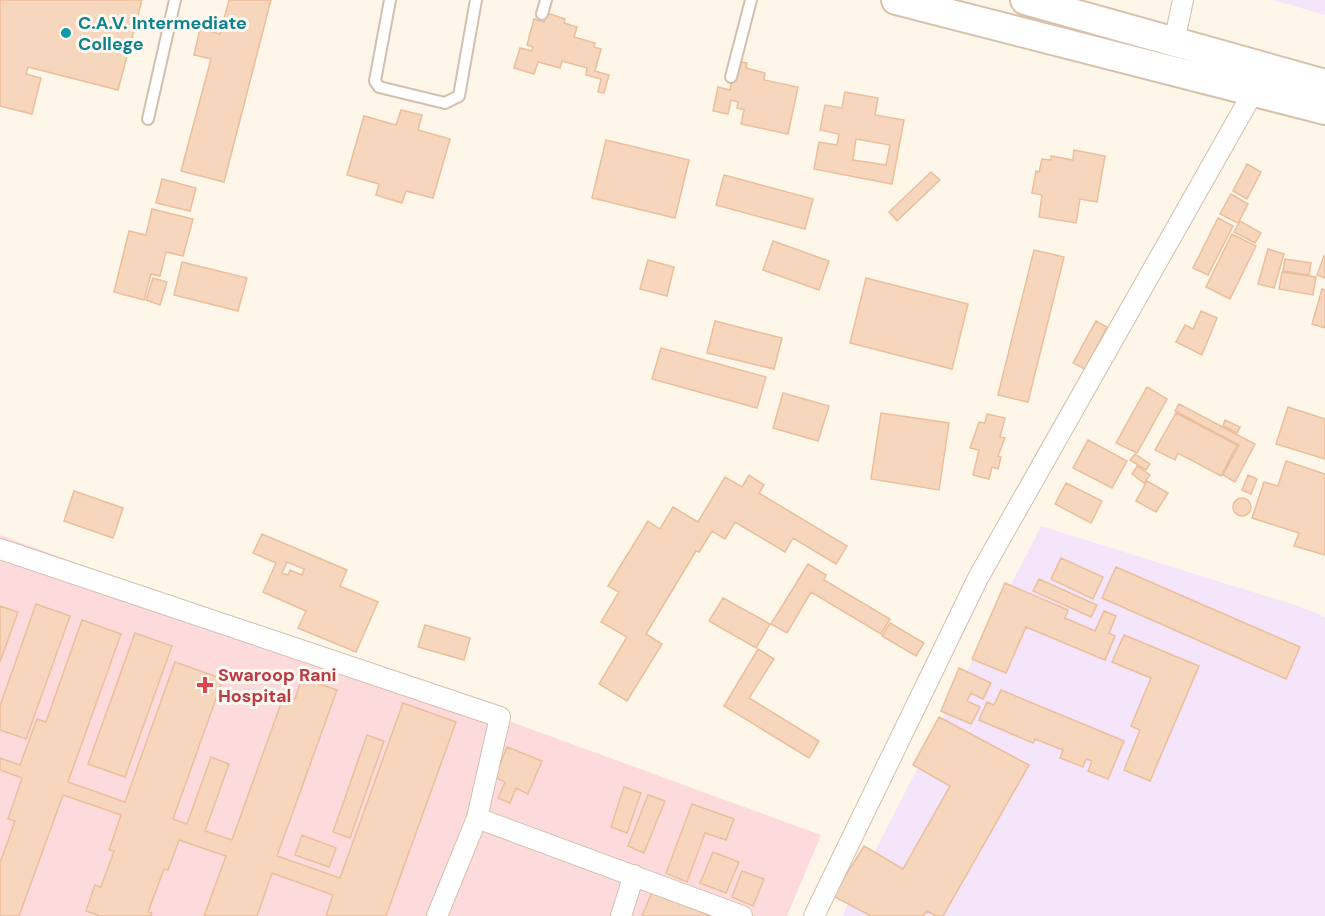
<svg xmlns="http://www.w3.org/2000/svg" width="1325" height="916" font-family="'DM Sans',sans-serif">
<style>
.education{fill:#f4e5fb}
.medical{fill:#fddbdd}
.building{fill:#f6d7bd;stroke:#ebbe9c;stroke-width:1.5;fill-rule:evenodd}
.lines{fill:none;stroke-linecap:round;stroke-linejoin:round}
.service-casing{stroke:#d3bfac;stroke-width:14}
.minor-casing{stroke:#d3bfac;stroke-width:22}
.secondary-casing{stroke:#d8c2ac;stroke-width:32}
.service{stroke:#fff;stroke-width:10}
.minor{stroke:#fff;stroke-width:20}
.secondary{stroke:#fff;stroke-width:28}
.culture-dot{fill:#0f9aa8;stroke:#fffaf1;stroke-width:2}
.health-dot{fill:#e0444e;stroke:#fffaf1;stroke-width:2}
.labels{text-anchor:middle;stroke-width:6;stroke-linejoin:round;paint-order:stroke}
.culture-label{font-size:18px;font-weight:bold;fill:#0d838f;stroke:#fffaf1;text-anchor:start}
.health-label{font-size:18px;font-weight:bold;fill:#be3a42;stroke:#fffaf1;text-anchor:start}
</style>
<rect width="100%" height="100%" fill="#fef7e9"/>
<path class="education" d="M1273 0H1325V15Z
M1041 526 1301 607 1325 617V916H842Z"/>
<path class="medical" d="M0 535 821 835 787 916H0Z"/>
<path class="building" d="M0 0H142L118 90 28 67 26 74 41 78 32 114 0 106Z
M229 0H271L224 182 181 171 211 59 194 55 200 29 220 34Z
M547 13 565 19 564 23 577 27 574 37 595 43 594 47 601 49 595 71 609 75 604 93 598 92 601 79 586 75 587 68 562 61 560 68 538 62 534 74 514 68 520 48 532 51 533 47 527 45 534 19 544 22Z
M736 61 747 63 746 68 765 73 764 80 798 87 788 134 741 124 744 110 737 108 738 102 731 100 728 114 713 111 718 87 730 90Z
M845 92 878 98 875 115 904 120 892 184 814 169 819 142 837 145 839 134 820 130 825 105 842 108ZM856 139 890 145 886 165 853 160Z
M401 110 422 115 418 130 450 139 433 198 406 191 402 203 376 195 379 184 347 175 364 116 396 125Z
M606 140 689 160 675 218 592 198Z
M1074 150 1105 156 1097 202 1080 199 1076 223 1039 217 1042 195 1032 193 1036 171 1039 172 1042 159 1051 160V156L1073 160Z
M1247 164 1261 172 1247 199 1233 191Z
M931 172 940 180 897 221 889 212Z
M724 175 813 199 805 229 716 205Z
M162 179 196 188 190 211 156 203Z
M1231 194 1248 204 1238 223 1220 214Z
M152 209 193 219 183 256 166 252 160 276 151 274 144 300 114 292 129 231 146 235Z
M1218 218 1233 226 1208 275 1193 268Z
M1240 221 1261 233 1255 243 1234 232Z
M1232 234 1256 246 1230 299 1206 287Z
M773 241 829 261 819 290 763 270Z
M1268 249 1284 254 1274 288 1258 284Z
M1034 250 1064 257 1028 402 998 395Z
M1324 256H1325V278L1317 275Z
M1285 259 1311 263 1309 275 1283 271Z
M648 260 674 267 667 296 640 289Z
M182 262 247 278 238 311 174 295Z
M1282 272 1316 277 1313 295 1279 289Z
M153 278 167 282 160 305 146 300Z
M866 278 968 304 952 369 850 343Z
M1322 289 1325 290V328L1312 324Z
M1201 311 1217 318 1202 355 1176 342 1185 325 1193 329Z
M715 321 782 338 774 369 707 353Z
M1096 321 1107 327 1085 369 1073 363Z
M661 348 766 377 757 408 652 379Z
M1147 387 1167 399 1137 453 1116 443Z
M783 393 829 406 818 441 773 428Z
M1179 404 1255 444 1235 482 1223 475 1239 445 1175 411Z
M1288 407 1325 419V459L1276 444Z
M881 413 949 423 939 490 871 479Z
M1176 413 1237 445 1221 476 1178 453 1175 460 1155 450Z
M987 414 1005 418 1000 437 1005 438 998 456 1001 457 998 469 992 467 989 479 973 475 979 450 970 448 979 422 985 423Z
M1225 420 1240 427 1237 433 1223 426Z
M1088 440 1127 461 1112 488 1073 468Z
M1135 454 1150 464 1146 470 1130 460Z
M1286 461 1325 474V555L1294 546 1299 533 1252 518 1264 482 1278 486Z
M1137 466 1150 475 1144 483 1132 474Z
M749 475 764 485 759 493 847 546 836 564 793 538 785 552 735 522 725 539 712 531 699 552 696 551 646 634 662 644 627 701 599 684 627 637 601 622 619 592 608 586 648 521 660 529 673 507 698 522 725 477 742 487Z
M1248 475 1257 479 1251 494 1242 490Z
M1147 481 1168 493 1156 512 1136 501Z
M1066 483 1102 501 1091 523 1055 504Z
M74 491 123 508 113 538 64 521Z
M1233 507a9 9 0 1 1 18 0a9 9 0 1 1-18 0Z
M262 534 347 570 340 586 378 602 356 652 298 628 306 611 263 592 276 563 253 553ZM287 562 304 569 302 575 290 570 288 575 282 573Z
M1061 558 1103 577 1093 599 1051 579Z
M808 564 826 575 824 580 890 619 881 634 811 592 787 633 771 624Z
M1116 567 1300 647 1286 679 1102 598Z
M1039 579 1097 605 1091 617 1033 591Z
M1005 583 1068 610 1065 618 1095 631 1104 611 1116 616 1109 633 1115 636 1105 660 1026 627 1006 673 972 659Z
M723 598 770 624 756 648 709 621Z
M36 604 70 616 26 739 0 730V706Z
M0 606 18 612 0 662Z
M82 620 121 634 68 782 125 802 175 662 223 679 173 819 187 824 211 757 229 764 205 831 232 840 284 695 295 699 302 678 337 690 277 856 340 878 403 703 456 722 386 916H326L333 895 272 873 257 916H204L226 856 179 840 168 870 164 869 148 912 152 913 151 916H100L86 911 95 885 101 887 114 851 109 850 121 815 63 795 19 916H0V863L15 821 8 819 22 778 0 770V758L20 765 37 719 46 722Z
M890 623 924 643 916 656 882 636Z
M425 625 470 638 464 660 418 647Z
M135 633 172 646 125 777 88 764Z
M1124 635 1199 666 1150 781 1124 770 1140 730 1131 726 1151 678 1112 662Z
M758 649 774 659 749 698 819 741 809 758 724 706Z
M959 668 991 683 983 699 971 693 967 701 980 707 971 724 941 711Z
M1001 690 1124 741 1108 779 1088 771 1092 761 1086 759 1083 767 1060 758 1063 750 1035 739 1033 743 979 720 987 702 994 705Z
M939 717 1029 765 943 916H936L927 911 923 916H871L833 896 864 846 903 869 950 786 913 765Z
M367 735 384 741 350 838 333 832Z
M507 747 542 761 528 794 516 788 510 803 498 798 505 782 495 777Z
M624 787 641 793 627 833 611 827Z
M648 795 665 801 644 853 628 846Z
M692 804 734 819 726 840 705 833 687 882 666 873Z
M302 835 336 848 329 867 295 855Z
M713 852 739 862 726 893 700 883Z
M742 871 764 879 753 906 732 897Z
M652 892 711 916H642Z"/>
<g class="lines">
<g class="service-casing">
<path id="service" d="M390 0 375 81 379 87 445 103 459 96 476 0
M542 14 546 0
M731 77 751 0
M148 119 175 0"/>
</g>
<g class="minor-casing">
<path id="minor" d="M1174 43 1183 0
M0 549 500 717 477 818 437 916
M477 818 742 916
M621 916 634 875
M814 916 978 578 1259 82"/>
</g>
<g class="secondary-casing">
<path id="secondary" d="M896 0 1325 110
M1025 0 1325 84"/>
</g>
<use href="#service" class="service"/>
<use href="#minor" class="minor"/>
<use href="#secondary" class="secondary"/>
</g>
<circle class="culture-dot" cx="66" cy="33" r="6"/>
<path class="health-dot" d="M202 676h6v6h6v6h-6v6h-6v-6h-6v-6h6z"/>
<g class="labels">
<g class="culture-label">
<text x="78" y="29">C.A.V. Intermediate<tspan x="78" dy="21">College</tspan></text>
</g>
<g class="health-label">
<text x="218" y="681">Swaroop Rani<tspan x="218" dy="21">Hospital</tspan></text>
</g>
</g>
</svg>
